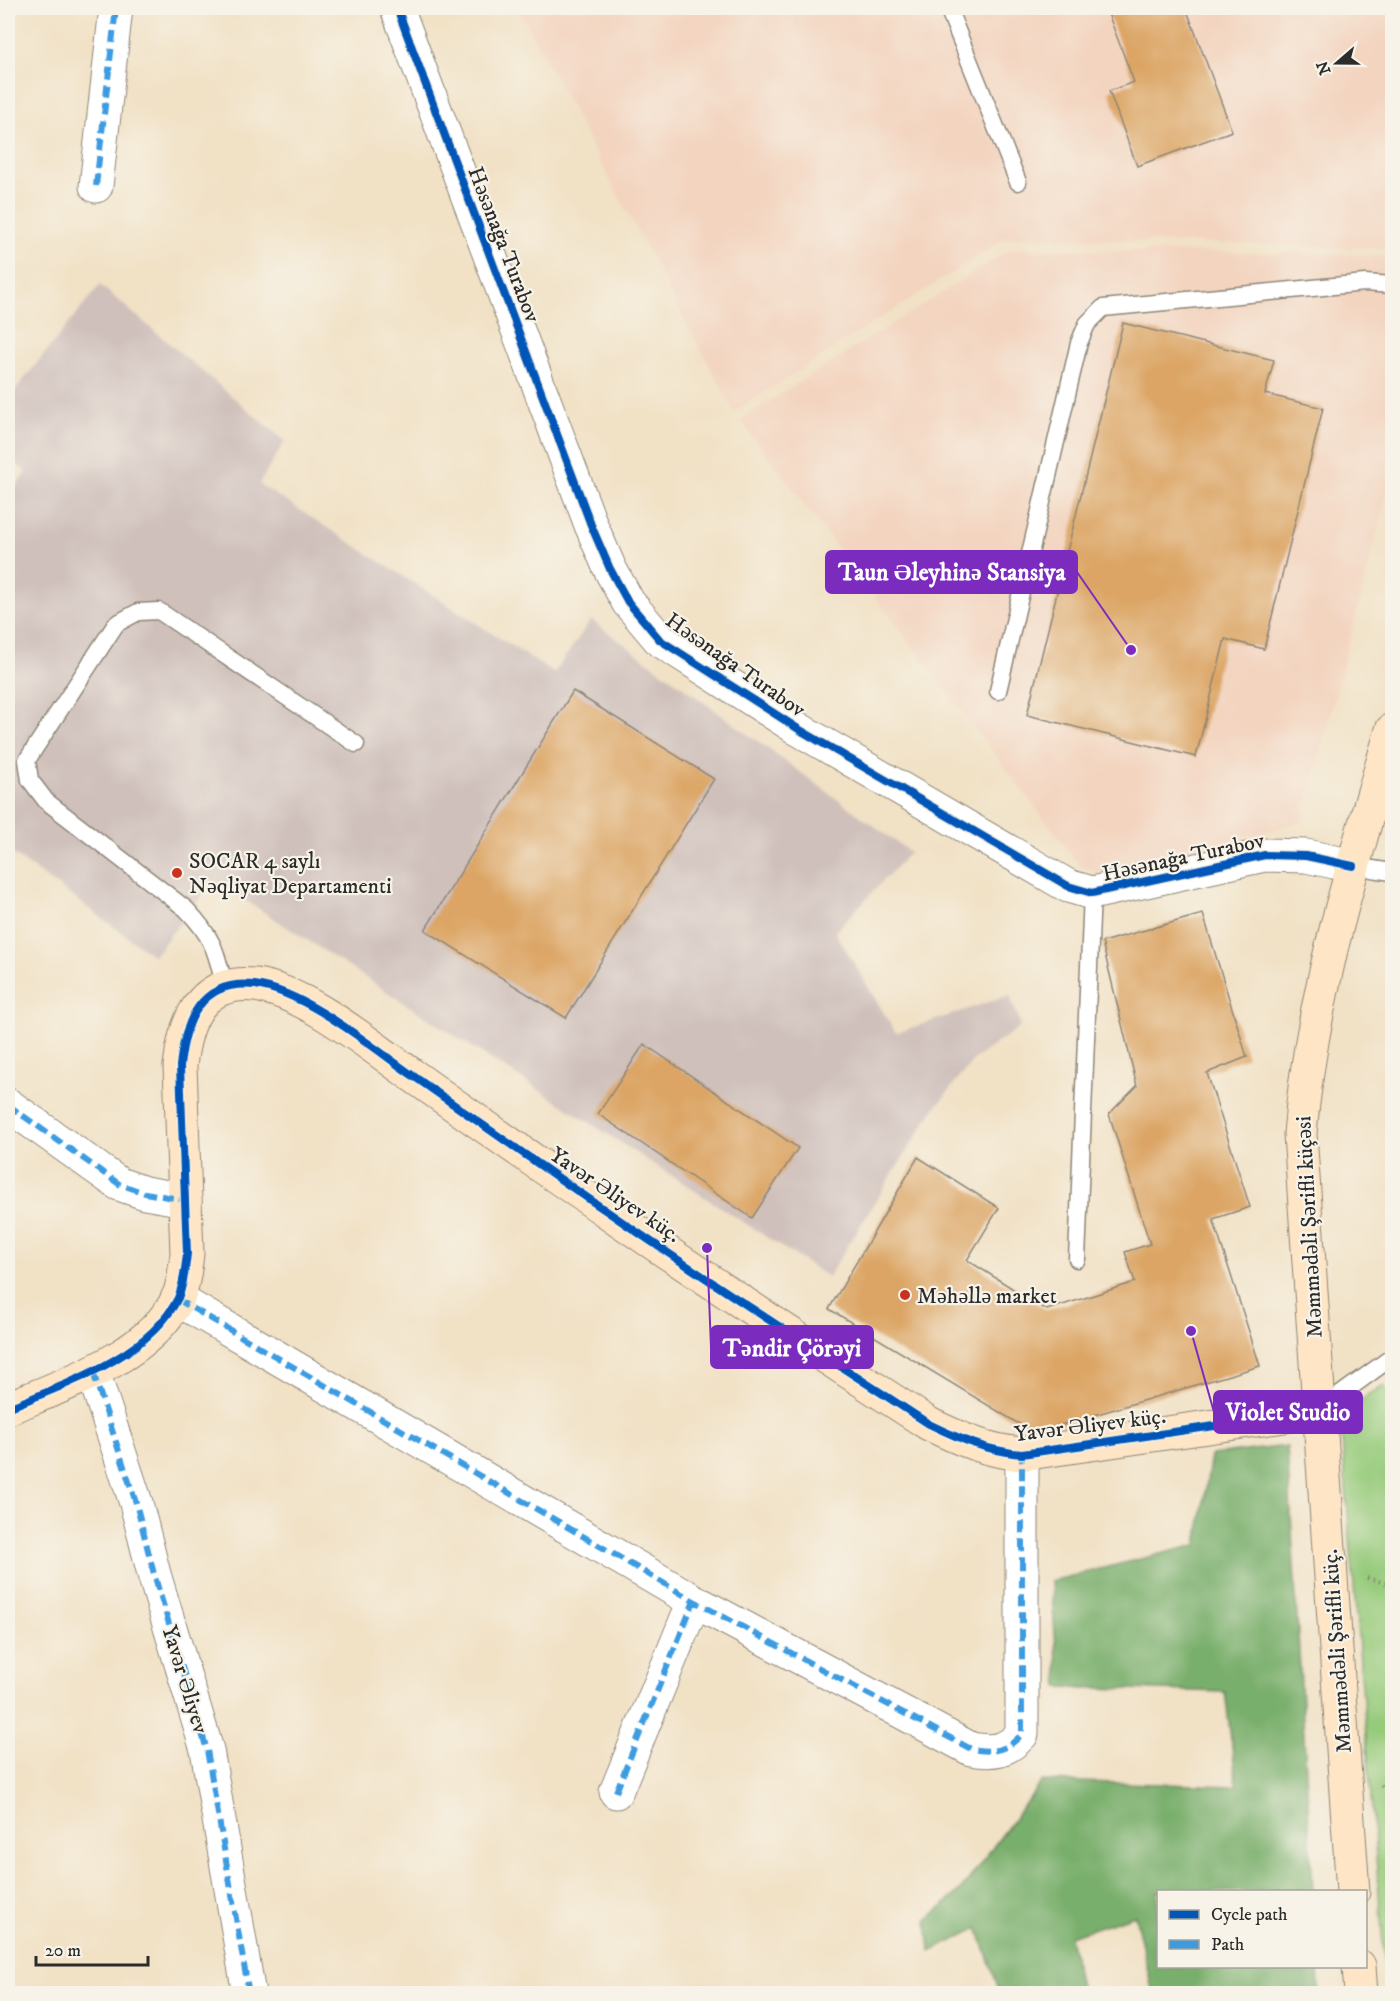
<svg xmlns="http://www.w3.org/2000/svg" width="1400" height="2001" font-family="'IM FELL DW Pica',serif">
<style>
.built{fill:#f3d4bf}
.industrial{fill:#cfc0bb}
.green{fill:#97cb7c;stroke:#617b54;stroke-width:1.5}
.forest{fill:#79af6c;stroke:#526d4c;stroke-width:1.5}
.building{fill:#dca565}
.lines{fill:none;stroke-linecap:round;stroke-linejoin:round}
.lane-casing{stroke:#8e8678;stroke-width:19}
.street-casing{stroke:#8e8678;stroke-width:35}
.secondary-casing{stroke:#8e8678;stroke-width:35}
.path{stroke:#8e8678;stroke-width:4;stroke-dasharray:1.5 4.5;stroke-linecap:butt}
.lane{stroke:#fff;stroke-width:16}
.street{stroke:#fff;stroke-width:33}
.secondary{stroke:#fde5c5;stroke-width:33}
.quiet{stroke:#3d9ce1;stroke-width:6;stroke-dasharray:12 6;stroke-linecap:butt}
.cycleway-casing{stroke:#f7f3e8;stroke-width:11}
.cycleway{stroke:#0057b8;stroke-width:8}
.poi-dot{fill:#c8321e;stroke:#f7f3e8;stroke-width:2}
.labels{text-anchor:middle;stroke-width:4.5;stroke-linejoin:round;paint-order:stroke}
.street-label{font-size:22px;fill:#2b2b2b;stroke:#f7f3e8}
.poi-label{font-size:22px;fill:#2b2b2b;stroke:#f7f3e8;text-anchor:start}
.leader{fill:none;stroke:#7b2cbf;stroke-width:2}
.callout-dot{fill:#7b2cbf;stroke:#f7f3e8;stroke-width:2}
.callout{fill:#7b2cbf;stroke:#7b2cbf;stroke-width:2}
.callout-label{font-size:24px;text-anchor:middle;font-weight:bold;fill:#fff}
</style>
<rect width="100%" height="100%" fill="#f7f3e8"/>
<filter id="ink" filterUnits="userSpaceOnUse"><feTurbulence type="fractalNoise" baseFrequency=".0167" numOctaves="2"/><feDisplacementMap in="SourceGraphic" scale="12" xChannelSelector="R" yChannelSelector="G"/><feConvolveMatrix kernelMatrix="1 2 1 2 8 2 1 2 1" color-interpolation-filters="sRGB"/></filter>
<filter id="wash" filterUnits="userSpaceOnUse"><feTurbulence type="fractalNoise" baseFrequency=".008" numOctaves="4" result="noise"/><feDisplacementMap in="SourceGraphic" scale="24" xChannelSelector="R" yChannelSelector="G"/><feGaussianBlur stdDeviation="1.35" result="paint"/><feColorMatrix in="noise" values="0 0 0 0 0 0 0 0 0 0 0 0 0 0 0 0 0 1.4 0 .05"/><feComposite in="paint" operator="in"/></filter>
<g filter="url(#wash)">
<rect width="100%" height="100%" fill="#f1e1c5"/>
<path class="built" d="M518 8H1392V249L1008 237 734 412Z
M1011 249 1392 255V477L1302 822 1106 876 1080 866 740 420Z"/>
<path class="industrial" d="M100 285 285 441 259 484 554 673 591 620 910 852 835 932 896 1033 1010 995 1021 1026 973 1060 929 1116 828 1277 214 880 154 956 8 850V497L26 472 8 457V399Z"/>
<path class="green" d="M1384 1385 1392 1398V1994L1387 1993 1340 1414Z"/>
<path class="forest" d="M1287 1446 1313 1891 1158 1892V1966L1318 1967 1319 1993H1153L1135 1915 1070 1936 1081 1993H1000L978 1928 930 1952 927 1920 961 1890 1042 1781 1237 1786 1225 1692 1059 1687 1051 1581 1197 1545 1211 1455Z"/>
<g id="blocks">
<path class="building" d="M1106 8H1186L1232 131 1137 166 1109 91 1134 82Z
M1123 323 1274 360 1265 394 1323 408 1264 649 1225 639 1196 757 1027 715Z
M573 691 714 779 566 1018 425 930Z
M1203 914 1247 1057 1207 1073 1250 1207 1213 1219 1260 1366 1034 1433 829 1309 918 1157 999 1208 967 1260 1047 1310 1135 1282 1125 1252 1150 1244 1109 1114 1137 1086 1102 942Z
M644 1044 798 1148 752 1218 598 1114Z"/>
</g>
</g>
<g filter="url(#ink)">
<use href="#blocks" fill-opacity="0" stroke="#8e8678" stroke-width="1.5"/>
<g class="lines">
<g class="lane-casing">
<path id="lane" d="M948 8 1018 182
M998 691 1079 343 1087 324 1103 308 1365 283 1392 285
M1353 866 1392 872
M225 988C216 950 213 937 186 909L46 801 30 780 27 760 116 624 138 612 159 611 356 744
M1077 1259 1092 893
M1318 1411 1392 1357"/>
</g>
<g class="street-casing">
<path id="street" d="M397 8 591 525 610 569 628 602 660 640 800 730 1068 886 1092 893 1265 855 1306 856 1353 866
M96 186 116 8
M8 1105 119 1184 145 1193 185 1200
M177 1299 694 1601 971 1749C994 1753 1007 1751 1022 1734V1454
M93 1372 136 1503 154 1574 207 1750 249 1994
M616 1792 694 1601"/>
</g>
<g class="secondary-casing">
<path id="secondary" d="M8 1408C63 1385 149 1357 178 1298 184 1284 185 1269 187 1254L180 1066C185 1021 200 979 255 985 304 991 371 1046 412 1075 477 1121 542 1167 608 1212 713 1285 822 1354 929 1424 960 1439 987 1451 1022 1454L1318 1411
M1353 1892 1300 1134C1311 997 1354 862 1392 730
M1359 1966 1361 1994"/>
</g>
<path class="path" d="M1367 1578 1392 1585
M1381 1785 1392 1794"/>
<use href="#lane" class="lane"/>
<use href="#street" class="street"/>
<use href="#secondary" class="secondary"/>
<path class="quiet" d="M96 186 116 8
M8 1105 119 1184 145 1193 185 1200
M177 1299 694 1601 971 1749C994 1753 1007 1751 1022 1734V1454
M93 1372 136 1503 154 1574 207 1750 249 1994
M616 1792 694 1601"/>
<g class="cycleway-casing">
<path id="cycleway" d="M397 8 591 525 610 569 628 602 660 640 800 730 1068 886 1092 893 1265 855 1306 856 1353 866
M8 1408C63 1385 149 1357 178 1298 184 1284 185 1269 187 1254L180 1066C185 1021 200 979 255 985 304 991 371 1046 412 1075 477 1121 542 1167 608 1212 713 1285 822 1354 929 1424 960 1439 987 1451 1022 1454L1318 1411"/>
</g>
<use href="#cycleway" class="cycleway"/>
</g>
</g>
<g class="poi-dot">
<circle cx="177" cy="873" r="6"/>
<circle cx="905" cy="1295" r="6"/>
</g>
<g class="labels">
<g class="street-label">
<text transform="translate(505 244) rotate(69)" y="8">Həsənağa Turabov</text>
<text transform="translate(736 664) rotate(35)" y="8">Həsənağa Turabov</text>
<text transform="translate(1183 856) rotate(-12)" y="8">Həsənağa Turabov</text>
<text transform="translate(616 1194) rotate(34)" y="8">Yavər Əliyev küç.</text>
<text transform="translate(1308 1227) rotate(-93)" y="8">Məmmədəli Şərifli küçəsi</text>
<text transform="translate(1090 1424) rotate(-7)" y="8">Yavər Əliyev küç.</text>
<text transform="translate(1336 1651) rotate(-94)" y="8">Məmmədəli Şərifli küç.</text>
<text transform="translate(186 1679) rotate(73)" y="8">Yavər Əliyev</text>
</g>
<g class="poi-label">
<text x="189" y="868">SOCAR 4 saylı<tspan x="189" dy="25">Nəqliyat Departamenti</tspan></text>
<text x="917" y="1303">Məhəllə market</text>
</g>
</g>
<path class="leader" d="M1131 650L1077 572M707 1248L711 1347M1191 1331L1214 1412"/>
<g class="callout-dot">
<circle cx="1131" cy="650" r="6"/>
<circle cx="707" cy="1248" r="6"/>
<circle cx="1191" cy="1331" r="6"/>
</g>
<g class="callout">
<rect x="826" y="551" width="251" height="42" rx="6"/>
<rect x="711" y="1326" width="162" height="42" rx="6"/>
<rect x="1214" y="1391" width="148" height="42" rx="6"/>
</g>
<g class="callout-label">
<text x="952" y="580">Taun Əleyhinə Stansiya</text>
<text x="792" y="1356">Təndir Çörəyi</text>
<text x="1288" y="1420">Violet Studio</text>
</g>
<rect width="1400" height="2001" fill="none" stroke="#f7f3e8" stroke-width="30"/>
<rect x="1157" y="1890" width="210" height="78" fill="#f7f3e8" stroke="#a5a39c" stroke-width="1.5"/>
<rect x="1169" y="1910" width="30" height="9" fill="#0057b8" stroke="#a5a39c" stroke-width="1.5"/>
<text x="1211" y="1920" font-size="18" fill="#2b2b2b">Cycle path</text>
<rect x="1169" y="1940" width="30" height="9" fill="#3d9ce1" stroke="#a5a39c" stroke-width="1.5"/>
<text x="1211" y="1950" font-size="18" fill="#2b2b2b">Path</text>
<g transform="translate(1337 63) rotate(250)" stroke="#f7f3e8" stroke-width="4.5" paint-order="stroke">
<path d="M0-4.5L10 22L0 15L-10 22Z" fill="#2b2b2b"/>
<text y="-9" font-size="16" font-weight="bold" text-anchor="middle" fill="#2b2b2b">N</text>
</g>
<path d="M36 1956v9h112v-9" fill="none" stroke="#2b2b2b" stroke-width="3"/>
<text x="45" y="1956" font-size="18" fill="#2b2b2b" stroke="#f7f3e8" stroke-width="4.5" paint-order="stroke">20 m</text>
</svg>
